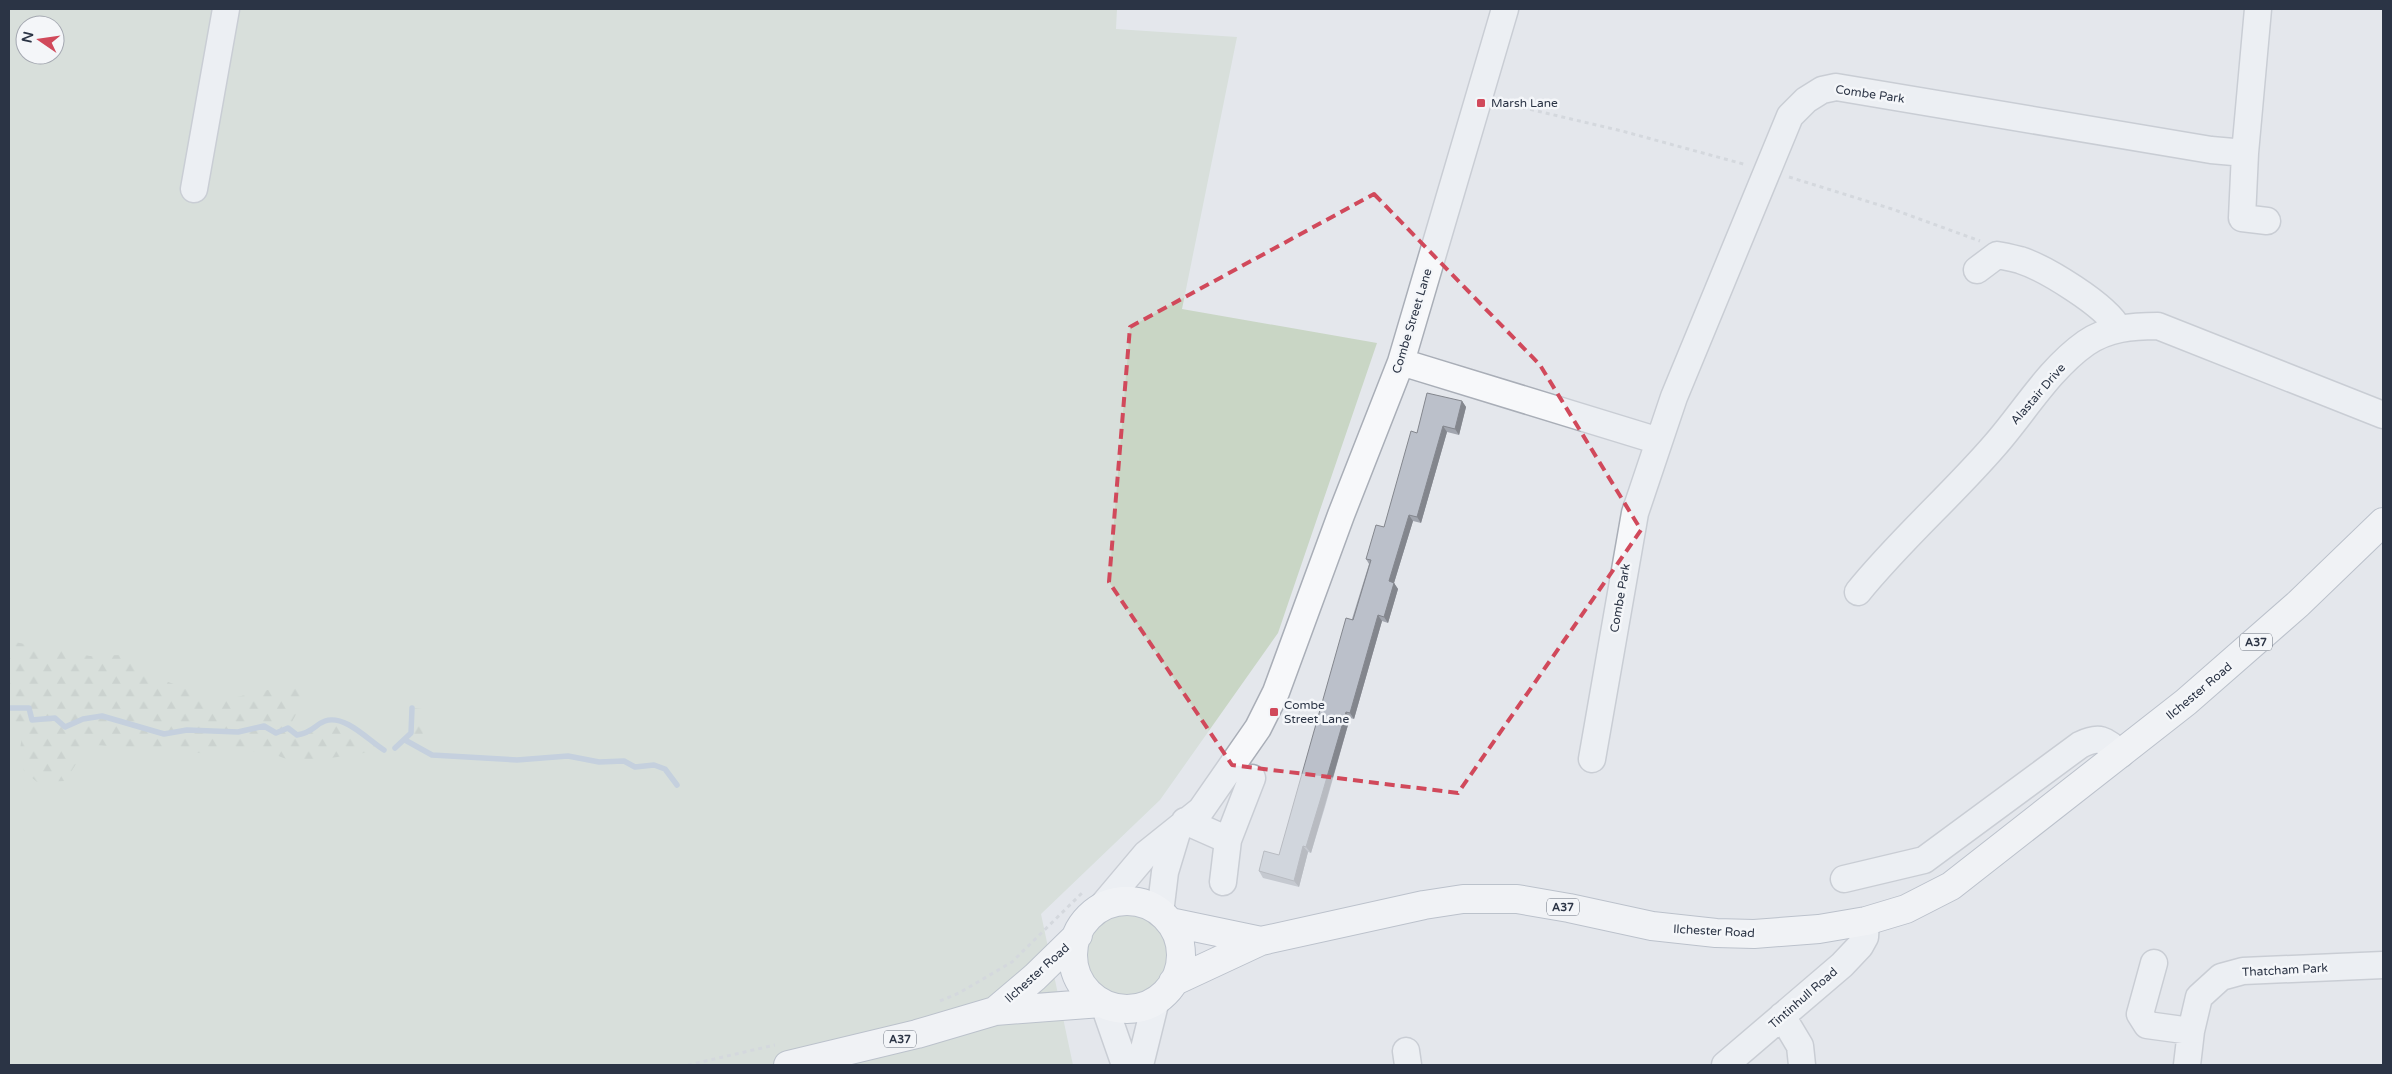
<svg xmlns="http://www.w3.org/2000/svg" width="2392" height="1074" font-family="'Varela Round',sans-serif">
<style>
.grass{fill:#c9d6c5;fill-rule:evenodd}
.forest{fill:url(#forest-firs)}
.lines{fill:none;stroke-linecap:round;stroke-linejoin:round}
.stream{stroke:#9fb4cc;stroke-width:5.5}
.minor-casing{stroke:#a9aeb7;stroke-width:29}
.highway-casing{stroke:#8b94a3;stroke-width:30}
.path{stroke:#c2c5cb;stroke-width:3;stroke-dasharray:4 4;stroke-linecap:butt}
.minor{stroke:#f7f8fa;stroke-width:26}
.highway{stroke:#fff;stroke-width:28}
.wall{fill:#a1a5ae}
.shaded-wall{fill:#83868d}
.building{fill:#bbc0ca;stroke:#83868d}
.marked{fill:none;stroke:#d1495b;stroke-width:4;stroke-dasharray:10 6;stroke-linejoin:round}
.poi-dot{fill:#d1495b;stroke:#f4f6f9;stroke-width:2}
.labels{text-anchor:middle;stroke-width:5;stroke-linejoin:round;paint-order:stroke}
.shield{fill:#f4f6f9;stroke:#676e7b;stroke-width:1}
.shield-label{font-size:11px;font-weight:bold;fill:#2b3445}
.street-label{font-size:12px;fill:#2b3445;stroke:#f4f6f9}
.poi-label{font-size:12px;fill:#2b3445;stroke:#f4f6f9;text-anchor:start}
</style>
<defs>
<pattern id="forest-firs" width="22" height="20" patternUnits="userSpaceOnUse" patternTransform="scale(1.25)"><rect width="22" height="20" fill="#c9d6c5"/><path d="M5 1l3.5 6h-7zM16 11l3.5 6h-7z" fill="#adb8ab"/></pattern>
</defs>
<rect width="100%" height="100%" fill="#e4e7ec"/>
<path class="grass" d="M9 9H1117L1116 29 1237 37 1182 309 1377 343 1278 633 1160 800 1041 914 1073 1065H9ZM25 25H55V55H25Z
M1085 954a42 42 0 1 1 84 0a42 42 0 1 1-84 0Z"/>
<path class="forest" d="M9 641 90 656 121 655 150 675 218 701 277 688 311 687 288 729 297 735C314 732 314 725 325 721 346 714 369 741 384 750L297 763 273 754 227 748 212 754 83 744 78 761 65 781 37 782 24 771 20 750 23 727 9 721Z
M412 708 422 709 427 717 422 737 414 744 405 740 411 733Z"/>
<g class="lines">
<path class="stream" d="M9 708H29L32 720 55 718 65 727 83 719 102 716 164 734 187 730 238 732 264 726 276 733 288 728 297 735C314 732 314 725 325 721 345 714 369 741 384 750
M405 740 432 755 517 760 568 756 599 762 624 761 635 767 654 765 665 769 677 785
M395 748 411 733 412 708"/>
<g class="minor-casing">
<path id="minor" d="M2258 9 2245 153 2242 218 2267 221
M194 189 226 9
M1977 270 1997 255C2004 256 2012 258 2020 260 2045 268 2106 305 2118 328
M1401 362 1659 441
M1858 592C1900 540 1951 496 1995 445 2024 412 2049 369 2086 343 2108 328 2132 326 2158 326L2383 415
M1592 759 1635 513 1674 397 1790 116 1806 100 1822 90 1836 87 2211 150 2245 153
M1185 821 1228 840
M1844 879 1924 860 2080 745C2100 735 2105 740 2121 754
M1223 882 1228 840 1252 778
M1103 905 1146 854 1201 810 1258 728 1276 692 1341 515 1401 362 1505 9
M1160 913 1165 872 1178 829
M2154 963 2140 1014 2147 1025 2191 1031
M1104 1005 1125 1065
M1782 1016 1800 1046 1802 1065
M1406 1051 1408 1065
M1140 1065 1156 1000
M1725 1065 1842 965 1860 946 1865 937 1866 921
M2187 1065 2191 1031 2199 997 2221 977 2243 971 2383 965"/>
</g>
<g class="highway-casing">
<path id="highway" d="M1073 955a54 54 0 1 1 108 0a54 54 0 1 1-108 0Z
M1170 922 1261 941
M1173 982 1261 941 1424 905 1463 899H1517L1569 908 1652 926 1716 933 1754 934 1819 929 1866 921 1906 909 1951 886 2186 702 2298 604 2383 522
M995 1011 1035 977 1078 935
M788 1065 917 1034 995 1011 1101 1003"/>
</g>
<path class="path" d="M1499 102 1622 131 1747 165
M1789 177 1892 209 1980 241
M940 1001 959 993 1012 962 1083 892
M688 1065 775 1045"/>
<use href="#minor" class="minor"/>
<use href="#highway" class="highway"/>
</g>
<path class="wall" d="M1462 401 1466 407 1459 435 1447 432 1421 523 1413 521 1394 583 1398 589 1388 623 1382 621 1354 719 1350 718 1325 807 1311 853 1308 852 1299 887 1263 878 1259 871 1279 855 1369 564 1366 559 1384 527 1417 433Z"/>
<path class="shaded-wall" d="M1462 401 1466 407 1459 435 1455 429Z
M1443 426 1447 432 1421 523 1417 517Z
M1409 515 1413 521 1394 583 1398 589 1388 623 1384 617 1389 581Z
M1378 615 1382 621 1354 719 1350 713Z
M1346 712 1350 718 1311 853 1306 847Z
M1303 846 1308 852 1299 887 1294 881Z"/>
<path class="building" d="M1427 393 1462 401 1455 429 1443 426 1417 517 1409 515 1389 581 1394 583 1384 617 1378 615 1350 713 1346 712 1320 801 1306 847 1303 846 1294 881 1259 871 1264 851 1279 855 1346 618 1353 620 1371 560 1366 559 1376 525 1384 527 1411 431 1417 433Z"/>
<path d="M0 0H2392V1074H0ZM1374 194 1540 365 1641 530 1458 793 1232 765 1109 582 1130 327Z" fill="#e4e7ec" fill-opacity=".55" fill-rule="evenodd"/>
<path class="marked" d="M1374 194 1540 365 1641 530 1458 793 1232 765 1109 582 1130 327Z"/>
<g class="poi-dot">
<rect x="1476" y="98" width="10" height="10" rx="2.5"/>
<rect x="1269" y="707" width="10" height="10" rx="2.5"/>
</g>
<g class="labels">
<g class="shield">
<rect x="2240" y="633.5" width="32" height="17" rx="4"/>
<rect x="1547" y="898.5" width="32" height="17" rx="4"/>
<rect x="884" y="1030.5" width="32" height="17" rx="4"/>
</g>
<g class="shield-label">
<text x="2256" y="646">A37</text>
<text x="1563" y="911">A37</text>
<text x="900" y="1043">A37</text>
</g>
<g class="street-label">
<text transform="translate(1870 94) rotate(8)" y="4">Combe Park</text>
<text transform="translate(1412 321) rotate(-73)" y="4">Combe Street Lane</text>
<text transform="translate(2038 394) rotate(-49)" y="4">Alastair Drive</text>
<text transform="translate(1620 598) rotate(-80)" y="4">Combe Park</text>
<text transform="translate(2199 691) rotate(-40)" y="4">Ilchester Road</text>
<text transform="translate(1714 931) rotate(3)" y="4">Ilchester Road</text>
<text transform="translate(2285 970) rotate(-3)" y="4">Thatcham Park</text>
<text transform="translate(1037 973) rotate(-42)" y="4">Ilchester Road</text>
<text transform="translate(1803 998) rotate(-41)" y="4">Tintinhull Road</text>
</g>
<g class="poi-label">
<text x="1491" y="107">Marsh Lane</text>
<text x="1284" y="709">Combe<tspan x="1284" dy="14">Street Lane</tspan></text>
</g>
</g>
<rect width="2392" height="1074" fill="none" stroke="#2b3445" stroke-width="20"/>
<g transform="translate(40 40) rotate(283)"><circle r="24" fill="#f4f6f9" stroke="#a4a8b1"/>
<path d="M0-4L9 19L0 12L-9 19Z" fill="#d1495b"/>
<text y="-8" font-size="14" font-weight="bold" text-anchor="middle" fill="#2b3445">N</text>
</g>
</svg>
